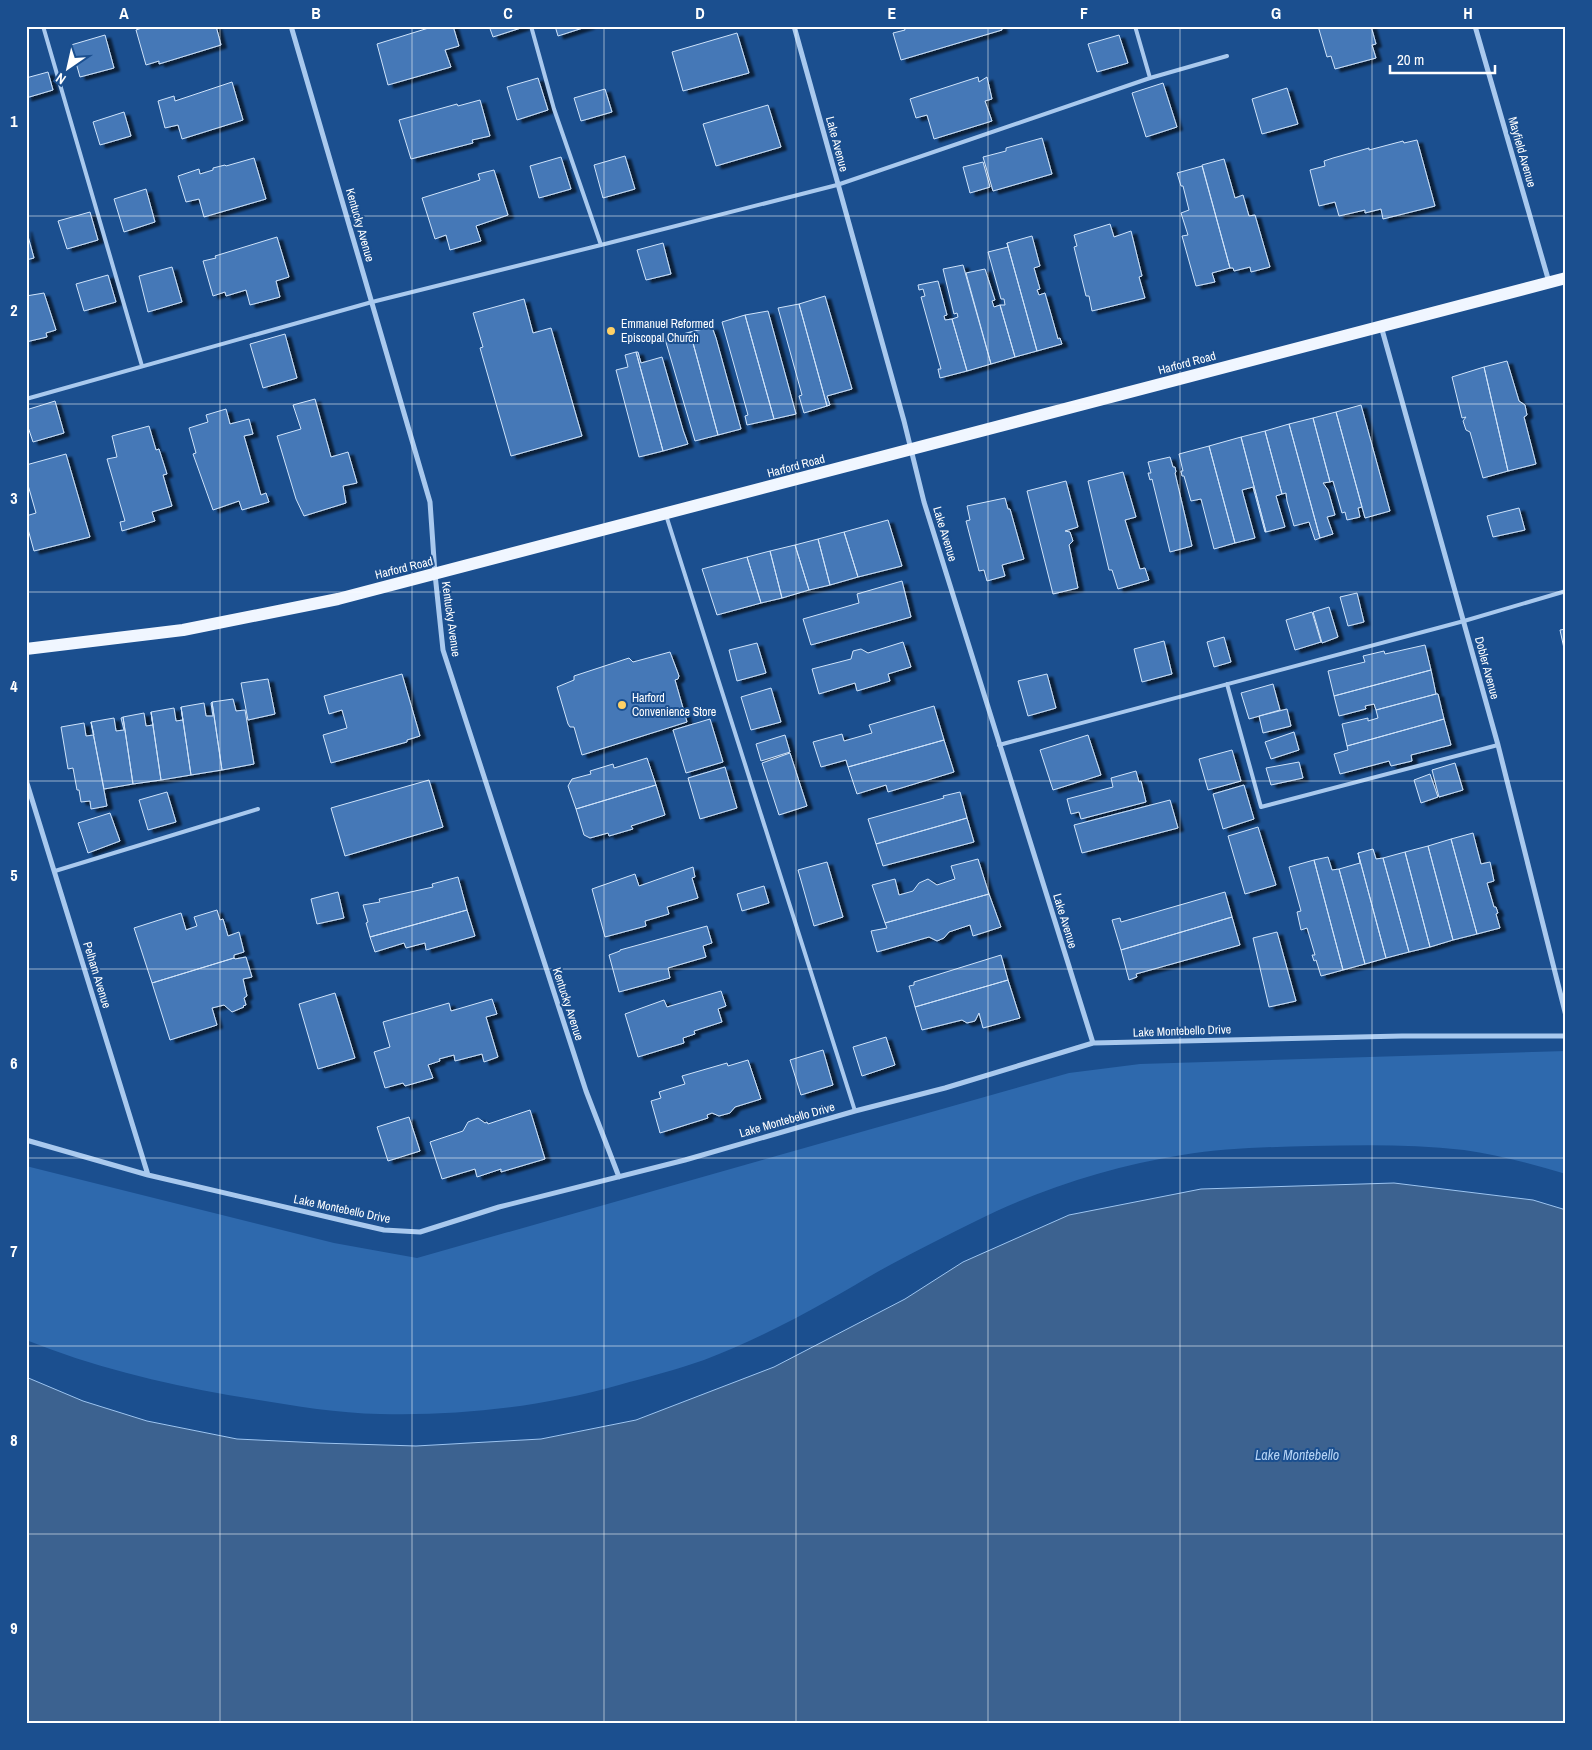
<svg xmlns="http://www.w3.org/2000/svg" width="1592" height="1750" font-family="'Archivo Narrow',sans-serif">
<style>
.green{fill:#2e69ad}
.water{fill:#3c6290;stroke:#9cc4f0}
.building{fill:#4478b7;stroke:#cfe3fa;filter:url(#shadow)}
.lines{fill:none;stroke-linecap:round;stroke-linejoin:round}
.lane{stroke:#a9c9ee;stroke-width:4}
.street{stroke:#a9c9ee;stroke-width:5}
.primary{stroke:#f0f6ff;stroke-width:12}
.grid{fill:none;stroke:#fff;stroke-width:1;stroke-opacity:0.55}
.poi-dot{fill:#ffd166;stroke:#1b4f8f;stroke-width:2}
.labels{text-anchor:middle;stroke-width:4;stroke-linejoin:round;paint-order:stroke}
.street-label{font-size:12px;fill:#fff;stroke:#1b4f8f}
.poi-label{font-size:12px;fill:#fff;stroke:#1b4f8f;text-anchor:start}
.water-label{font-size:14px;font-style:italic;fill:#b5d3f5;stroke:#1b4f8f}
.neatline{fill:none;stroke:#fff;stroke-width:2}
.grid-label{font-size:16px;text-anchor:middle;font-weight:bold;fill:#fff}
</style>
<defs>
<filter id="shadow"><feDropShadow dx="5.5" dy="3" stdDeviation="1" flood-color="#0009"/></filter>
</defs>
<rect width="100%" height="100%" fill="#1b4f8f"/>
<path class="green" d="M1566 1051V1174C1533 1164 1498 1155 1464 1150 1413 1144 1362 1145 1311 1146 1268 1147 1224 1148 1182 1155 1112 1166 1040 1189 976 1221 947 1235 918 1250 890 1265 869 1276 848 1290 827 1301 788 1323 746 1344 704 1360 676 1370 647 1377 619 1385 541 1407 461 1416 380 1414 329 1413 278 1403 228 1395 160 1383 91 1366 26 1340V1166L334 1243 417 1258 1069 1073 1140 1064Z"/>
<path class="water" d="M1394 1183 1533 1200 1566 1210V1724H26V1377L83 1401 147 1421 237 1439 320 1443 416 1446 541 1439 636 1420 774 1367 905 1299 963 1262 1069 1215 1201 1189Z"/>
<path class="building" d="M147 26H216L221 45 159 64V61L146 65 136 30Z
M435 26H453L459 46 445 50 451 67 388 85 377 44Z
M489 26H524V27L493 37Z
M555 26H589L558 36Z
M904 26H1001L1002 30 901 60 893 33 905 30Z
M1318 26H1371L1376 44 1372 45 1376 58 1335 69 1331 56 1327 57Z
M737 33 749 73 683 91 672 52Z
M105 35 114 68 80 77 71 45Z
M1119 35 1128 63 1097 72 1088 44Z
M48 72 53 90 26 98V78Z
M978 77 979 82 987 77 992 99 985 101 992 121 934 139 927 115 916 118 910 99Z
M538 78 548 110 517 120 507 87Z
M232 82 243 120 182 139 178 125 165 128 158 101 174 96 175 101Z
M1163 83 1177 127 1146 137 1132 93Z
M1287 88 1298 124 1262 134 1252 99Z
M605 89 612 112 581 121 574 98Z
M480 100 490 136 472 140 473 143 411 159 399 120 457 104 458 106Z
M768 105 781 147 716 166 703 124Z
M124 112 131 136 100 145 93 122Z
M1042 138 1052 174 993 191 983 157 1006 151V148Z
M1417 140 1435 206 1383 219 1381 209 1365 213V210L1339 216 1335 202 1319 206 1310 170 1325 166 1324 161 1333 158 1369 148V150L1403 141 1404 143Z
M625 156 635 189 603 198 594 165Z
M561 157 571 189 539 198 530 166Z
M254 158 266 199 204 217 199 199 186 202 178 176 199 169 200 174 213 170V168L225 165 226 166Z
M1224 159 1235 198 1243 195 1249 216 1255 215 1270 267 1251 272 1250 267 1234 271 1233 268H1230L1202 165Z
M983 162 990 187 970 193 963 167Z
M1202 166 1230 268 1212 273 1215 282 1196 286 1182 236 1188 235 1181 213 1189 210 1183 186H1181L1177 173Z
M494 170 508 215 476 226 481 241 450 250 446 235 435 239 422 198 480 180 478 174Z
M146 189 155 222 124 232 114 199Z
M90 212 98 240 67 249 58 221Z
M1110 224 1114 237 1131 231 1142 276 1139 277 1145 298 1092 311 1089 296H1086L1074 247 1077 246 1074 235Z
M26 229 34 258 26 260Z
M1032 236 1040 266 1034 268 1040 289 1037 290 1039 295 1045 293 1058 339 1060 338 1062 344 1037 351 1007 243Z
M277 237 289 277 276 281 280 297 250 305 246 290 226 296 225 292 213 296 203 261 216 258 215 256Z
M663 243 671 274 646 280 637 250Z
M1007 243 1037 351 1015 357 1000 305H1005L1004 299H1001L988 252 1008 247Z
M963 265 991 364 967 371 952 319 958 317 957 313 954 314 943 269Z
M172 267 182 302 148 312 139 276Z
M985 269 995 300 992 301 994 307 1000 305 1015 357 991 364 966 273Z
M108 275 116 302 84 311 76 284Z
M938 281 947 315 944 316 945 320 952 319 967 371 940 378 938 369H941L921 297 925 296 923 289 919 290 918 285Z
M44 293 56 330 46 333 47 337 26 342V296Z
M825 296 852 389 827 396 830 405 827 406 799 304Z
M524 299 533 333 551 328 582 436 511 456 480 348 483 347 473 313Z
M799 304 827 406 804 413 799 396 802 395 778 308Z
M768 311 796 414 774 419 745 315Z
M745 315 774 419 747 425 745 416 748 415 722 322Z
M712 327 716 338 741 429 718 435 690 332Z
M690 332 718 435 695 441 665 339Z
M285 334 297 378 263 388 250 344Z
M636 352 663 451 639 457 616 370 628 367 625 355Z
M636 352H638L641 363 662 357 683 430 688 444 663 451Z
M1507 361 1519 401 1525 405 1527 415 1524 417 1536 464 1508 471 1484 367Z
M1484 367 1508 471 1483 478 1470 432 1466 430 1463 421 1466 417 1462 418 1452 377Z
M315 399 331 457 348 452 357 483 343 486 346 503 304 516 296 499 277 436 301 429 293 405Z
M55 401 64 433 33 442 26 421V410Z
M1361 405 1390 511 1365 518 1336 412Z
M226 409 230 424 249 419 253 434 244 436 261 495 266 493 269 502 242 510 239 501 213 510 193 454 196 453 189 428 208 422 206 415Z
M1336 412 1362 507 1358 508 1360 517 1347 520 1345 512 1342 513 1333 481 1330 482 1313 418Z
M1313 418 1330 482 1323 483 1328 490 1335 515 1327 517 1333 534 1320 538 1289 424Z
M1289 424 1320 538 1315 540 1309 522 1294 526 1287 501 1286 493 1282 494 1265 431Z
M149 426 156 450 159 449 167 474 163 475 172 506 152 512 155 521 122 531 120 522 125 521 107 459 117 457 112 436Z
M1265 431 1282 494 1276 496 1285 527 1266 532 1241 437Z
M1241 437 1266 532H1265L1253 487 1242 490 1255 538 1235 543 1209 446Z
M1209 446 1235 543 1214 549 1201 499 1191 501 1184 476H1182L1181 471H1183L1179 454Z
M66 454 90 537 34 551 26 522V516L36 513 26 478V465Z
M1170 457 1173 467H1175L1176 472 1175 473 1192 546 1170 552 1152 479 1150 480 1148 473H1151L1148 462Z
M1123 472 1136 517 1125 520 1140 569 1145 568 1149 580 1118 589 1112 570H1109L1088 481Z
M1066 481 1078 527 1065 531 1070 532 1073 541 1069 545 1078 588 1053 594 1027 491Z
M1005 498 1008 509H1010L1024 559 1002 565 1005 576 987 581 984 570 979 571 966 521 970 520 967 506Z
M1519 508 1525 530 1493 537 1487 516Z
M888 520 902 566 858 577 844 532Z
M844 532 858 577 830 585 818 539Z
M818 539 830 585 809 590 795 545Z
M795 545 809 590 782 598 770 551Z
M770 551 782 598 761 603 747 557Z
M747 557 761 603 717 615 702 569Z
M902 581 911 617 811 645 803 619 859 603 857 594Z
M1357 593 1364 622 1348 626 1340 597Z
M1329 607 1338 637 1322 643 1313 612Z
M1312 612 1321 642 1295 650 1286 620Z
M1566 629V653H1565L1560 630Z
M1224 637 1231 662 1214 667 1207 642Z
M1164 641 1172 674 1142 682 1134 649Z
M903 642 911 667 888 674 890 681 857 691 855 683 819 694 812 669 851 659 853 651 861 649 868 653Z
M757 643 766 673 737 681 729 650Z
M1425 645 1431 670 1334 696 1328 671 1365 662 1363 656 1384 651 1385 654Z
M670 652 679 676 678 679 675 680 687 722 582 755 574 727H570L568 724 557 687 574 680V676L629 658 633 662Z
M1431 670 1436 694 1376 710 1374 704 1365 706 1366 709 1339 716 1334 696Z
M402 674 420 736 407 740V742L331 763 323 735 347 728 342 710 329 714 324 696Z
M1047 674 1056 708 1028 716 1018 681Z
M268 679 275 714 248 720 241 683Z
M1273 684 1280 710 1249 719 1241 693Z
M771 688 781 722 751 730 741 697Z
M1436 694H1438L1444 719 1347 746 1342 724 1368 718V721L1378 718 1376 710Z
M233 699 236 711 245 710 254 764 222 770 212 702Z
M212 702 222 770 191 775 181 707 204 703 206 716H213L211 703Z
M934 706 944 740 848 767 846 760 821 767 813 742 842 734 844 741 872 733 869 725Z
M181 707 191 775 161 780 151 712 174 708 176 721 183 720Z
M1287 709 1291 726 1263 733 1259 716Z
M151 712 161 780 133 784 123 717 144 713 146 726 153 725Z
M123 717 133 784 104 789 91 722 114 718 116 731 124 730 121 718Z
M710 719 723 762 686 773 673 730Z
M1444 719 1451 745 1411 755 1412 761 1391 766 1389 761 1340 774 1334 754 1348 750 1347 746Z
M91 722 107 806 91 809 90 801 81 802 79 790H77L73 768 68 769 61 727 84 723 86 736 94 735Z
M1294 732 1299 750 1271 759 1265 742Z
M785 735 790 752 761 761 756 744Z
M1088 735 1101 775 1053 790 1040 750Z
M944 740 954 772 888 792 886 785 857 794 848 767Z
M1232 750 1241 781 1208 790 1199 759Z
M790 753 807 806 779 815 762 763Z
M647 758 656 785 576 809 568 786 572 779 591 774 590 771 613 764 614 768Z
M1299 762 1303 778 1271 785 1266 768Z
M1455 763 1463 790 1439 797 1432 770Z
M725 767 737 808 700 819 688 778Z
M1136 771 1139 782 1141 781 1146 802 1081 819 1079 812 1071 814 1067 799 1113 787 1111 778Z
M1430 774 1438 797 1421 803 1414 780Z
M429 780 443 827 345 856 331 808Z
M656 785 665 815 631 826 633 829 609 836 608 833 590 838 584 835 576 809Z
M1244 785 1254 819 1223 829 1213 794Z
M167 792 176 822 148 830 139 800Z
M960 792 967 818 876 844 868 819 944 798 943 796Z
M1170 800 1178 828 1082 853 1074 825Z
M110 813 120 841 88 853 78 823Z
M967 818 974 842 883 866 876 844Z
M1258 827 1276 885 1245 894 1228 836Z
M1473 833 1481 864 1490 862 1494 881 1487 883 1494 907H1496L1498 913 1496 914 1500 928 1477 934 1451 839Z
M1451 839 1477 934 1453 940 1428 846Z
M1428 846 1453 940 1430 947 1405 852Z
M1373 849 1376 859 1383 858 1409 952 1386 958 1358 853Z
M1405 852 1430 947 1409 952 1383 858Z
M1358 853 1386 958 1365 964 1339 869 1360 863Z
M1328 857 1332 870 1339 869 1365 964 1343 970 1314 860Z
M978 859 989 894 885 923 872 885 895 879 899 895 913 891 919 883 928 879 937 885 955 879 951 866Z
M1314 860 1343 970 1321 976 1316 960 1314 961 1312 955H1315L1307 928 1301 930 1297 912 1301 911 1289 867Z
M827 862 843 917 814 926 798 870Z
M693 867 695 877 692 878 698 898 667 907 669 914 645 921 646 926 605 937 592 889 635 874 639 886Z
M458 877 467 910 370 937 366 923 368 922 363 905 380 902 379 899 433 887 432 884Z
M764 886 769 903 742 911 737 894Z
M338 892 344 918 317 924 311 899Z
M1225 892 1232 917 1121 950 1112 920 1120 918 1121 922Z
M989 894 1001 927 973 936 970 925 949 932 944 938 937 941 929 937 877 952 871 931 887 928 885 923Z
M217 910 220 920 223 919 228 936 239 932 244 952 234 955V958L152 983 134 928 181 913 186 930 197 926 194 917Z
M467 910 475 936 426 950 425 943 406 948 404 943 375 952 370 937Z
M1232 917 1240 945 1136 974 1137 977 1129 980 1121 950Z
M707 926 712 943 703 946 706 957 668 968 670 978 619 992 609 955 620 951V950Z
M1277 932 1296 1001 1269 1007 1253 938Z
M1001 955 1008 980 915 1007 909 986 914 985V982Z
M246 957 252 977 243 979 247 996 244 998 246 1005 243 1006 244 1007 232 1012 224 1005 212 1008 217 1025 170 1040 152 983 234 958 235 959Z
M1008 980 1020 1018 983 1028 979 1013 975 1021 967 1023 962 1020 922 1030 915 1007Z
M721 991 726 1006 718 1009 722 1022 694 1031 695 1034 683 1038 684 1043 638 1057 625 1014 664 1000 667 1007Z
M335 993 355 1058 318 1069 299 1004Z
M492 999 497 1014 486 1017 498 1057 484 1062 482 1054 455 1061 454 1055 439 1059 440 1061 428 1065 433 1078 405 1086 403 1083 385 1088 374 1052 390 1047 383 1022 449 1003 451 1011Z
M886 1037 895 1065 862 1076 853 1047Z
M823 1050 833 1085 801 1095 790 1060Z
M748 1060 761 1099 735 1107 730 1113 719 1116 712 1113 707 1115 708 1118 660 1133 651 1101 661 1098 659 1092 685 1084 682 1076 727 1063 728 1066Z
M530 1110 545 1159 501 1172V1169L477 1177 475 1169 442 1179 430 1142 463 1131 468 1122 478 1118 485 1123 487 1122 488 1124Z
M409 1117 420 1151 388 1161 377 1127Z"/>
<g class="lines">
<path class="lane" d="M43 26 142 366
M531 26 554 109 601 245 837 185 1150 78 1227 56
M1135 26 1150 78
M26 399 372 302 601 245
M666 515 855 1111
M1227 684 1261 807 1498 745
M999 745 1464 621 1566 591
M55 871 258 809"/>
<path class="street" d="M291 26 430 502 435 574 443 650 586 1091 619 1177
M794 26 904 421 924 502 1093 1043
M1475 26 1549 282
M1381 326 1498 745 1566 1016
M26 780 148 1175
M26 1140 148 1175 349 1222 384 1230 420 1232 499 1207 685 1160 855 1111 945 1088 1093 1043 1402 1036H1566"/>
<path class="primary" d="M26 649 183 630 338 599 1566 278"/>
</g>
<path class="grid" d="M220 26V1724M412 26V1724M604 26V1724M796 26V1724M988 26V1724M1180 26V1724M1372 26V1724M26 216H1566M26 404H1566M26 592H1566M26 781H1566M26 969H1566M26 1158H1566M26 1346H1566M26 1534H1566"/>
<g class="poi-dot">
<circle cx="611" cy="331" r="5"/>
<circle cx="622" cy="705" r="5"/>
</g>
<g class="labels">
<g class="street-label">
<text transform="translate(837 144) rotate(75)" y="4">Lake Avenue</text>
<text transform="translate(1522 152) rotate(74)" y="4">Mayfield Avenue</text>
<text transform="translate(360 225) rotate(74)" y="4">Kentucky Avenue</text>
<text transform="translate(1187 363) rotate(-15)" y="4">Harford Road</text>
<text transform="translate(796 466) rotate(-15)" y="4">Harford Road</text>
<text transform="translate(945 534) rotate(73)" y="4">Lake Avenue</text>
<text transform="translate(404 568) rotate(-14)" y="4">Harford Road</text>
<text transform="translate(451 619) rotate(82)" y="4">Kentucky Avenue</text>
<text transform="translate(1487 668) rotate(75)" y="4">Dobler Avenue</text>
<text transform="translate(1065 921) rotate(73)" y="4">Lake Avenue</text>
<text transform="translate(97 975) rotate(73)" y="4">Pelham Avenue</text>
<text transform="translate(568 1004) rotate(72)" y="4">Kentucky Avenue</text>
<text transform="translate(1182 1031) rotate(-2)" y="4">Lake Montebello Drive</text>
<text transform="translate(787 1120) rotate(-16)" y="4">Lake Montebello Drive</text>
<text transform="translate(342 1209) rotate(12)" y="4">Lake Montebello Drive</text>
</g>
<g class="poi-label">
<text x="621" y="328">Emmanuel Reformed<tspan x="621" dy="14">Episcopal Church</tspan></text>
<text x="632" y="702">Harford<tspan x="632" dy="14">Convenience Store</tspan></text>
</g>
<g class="water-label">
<text x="1297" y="1460">Lake Montebello</text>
</g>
</g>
<rect width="1592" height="1750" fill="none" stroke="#1b4f8f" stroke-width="55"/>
<g transform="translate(68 68) rotate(214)" stroke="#1b4f8f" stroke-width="4" paint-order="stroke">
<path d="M0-4L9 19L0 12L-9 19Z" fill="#ffffff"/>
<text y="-8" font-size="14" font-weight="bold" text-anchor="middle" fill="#ffffff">N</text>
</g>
<path d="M1390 65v8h105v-8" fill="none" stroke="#ffffff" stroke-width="2.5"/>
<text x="1397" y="65" font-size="15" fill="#ffffff" stroke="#1b4f8f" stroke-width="4" paint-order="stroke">20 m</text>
<rect x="28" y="28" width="1536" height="1694" class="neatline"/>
<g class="grid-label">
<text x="124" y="19">A</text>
<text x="316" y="19">B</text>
<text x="508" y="19">C</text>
<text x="700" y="19">D</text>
<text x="892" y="19">E</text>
<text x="1084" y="19">F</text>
<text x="1276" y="19">G</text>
<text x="1468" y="19">H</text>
<text x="14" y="127">1</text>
<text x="14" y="316">2</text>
<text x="14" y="504">3</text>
<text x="14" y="692">4</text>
<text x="14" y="881">5</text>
<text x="14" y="1069">6</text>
<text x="14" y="1257">7</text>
<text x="14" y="1446">8</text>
<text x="14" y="1634">9</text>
</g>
</svg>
